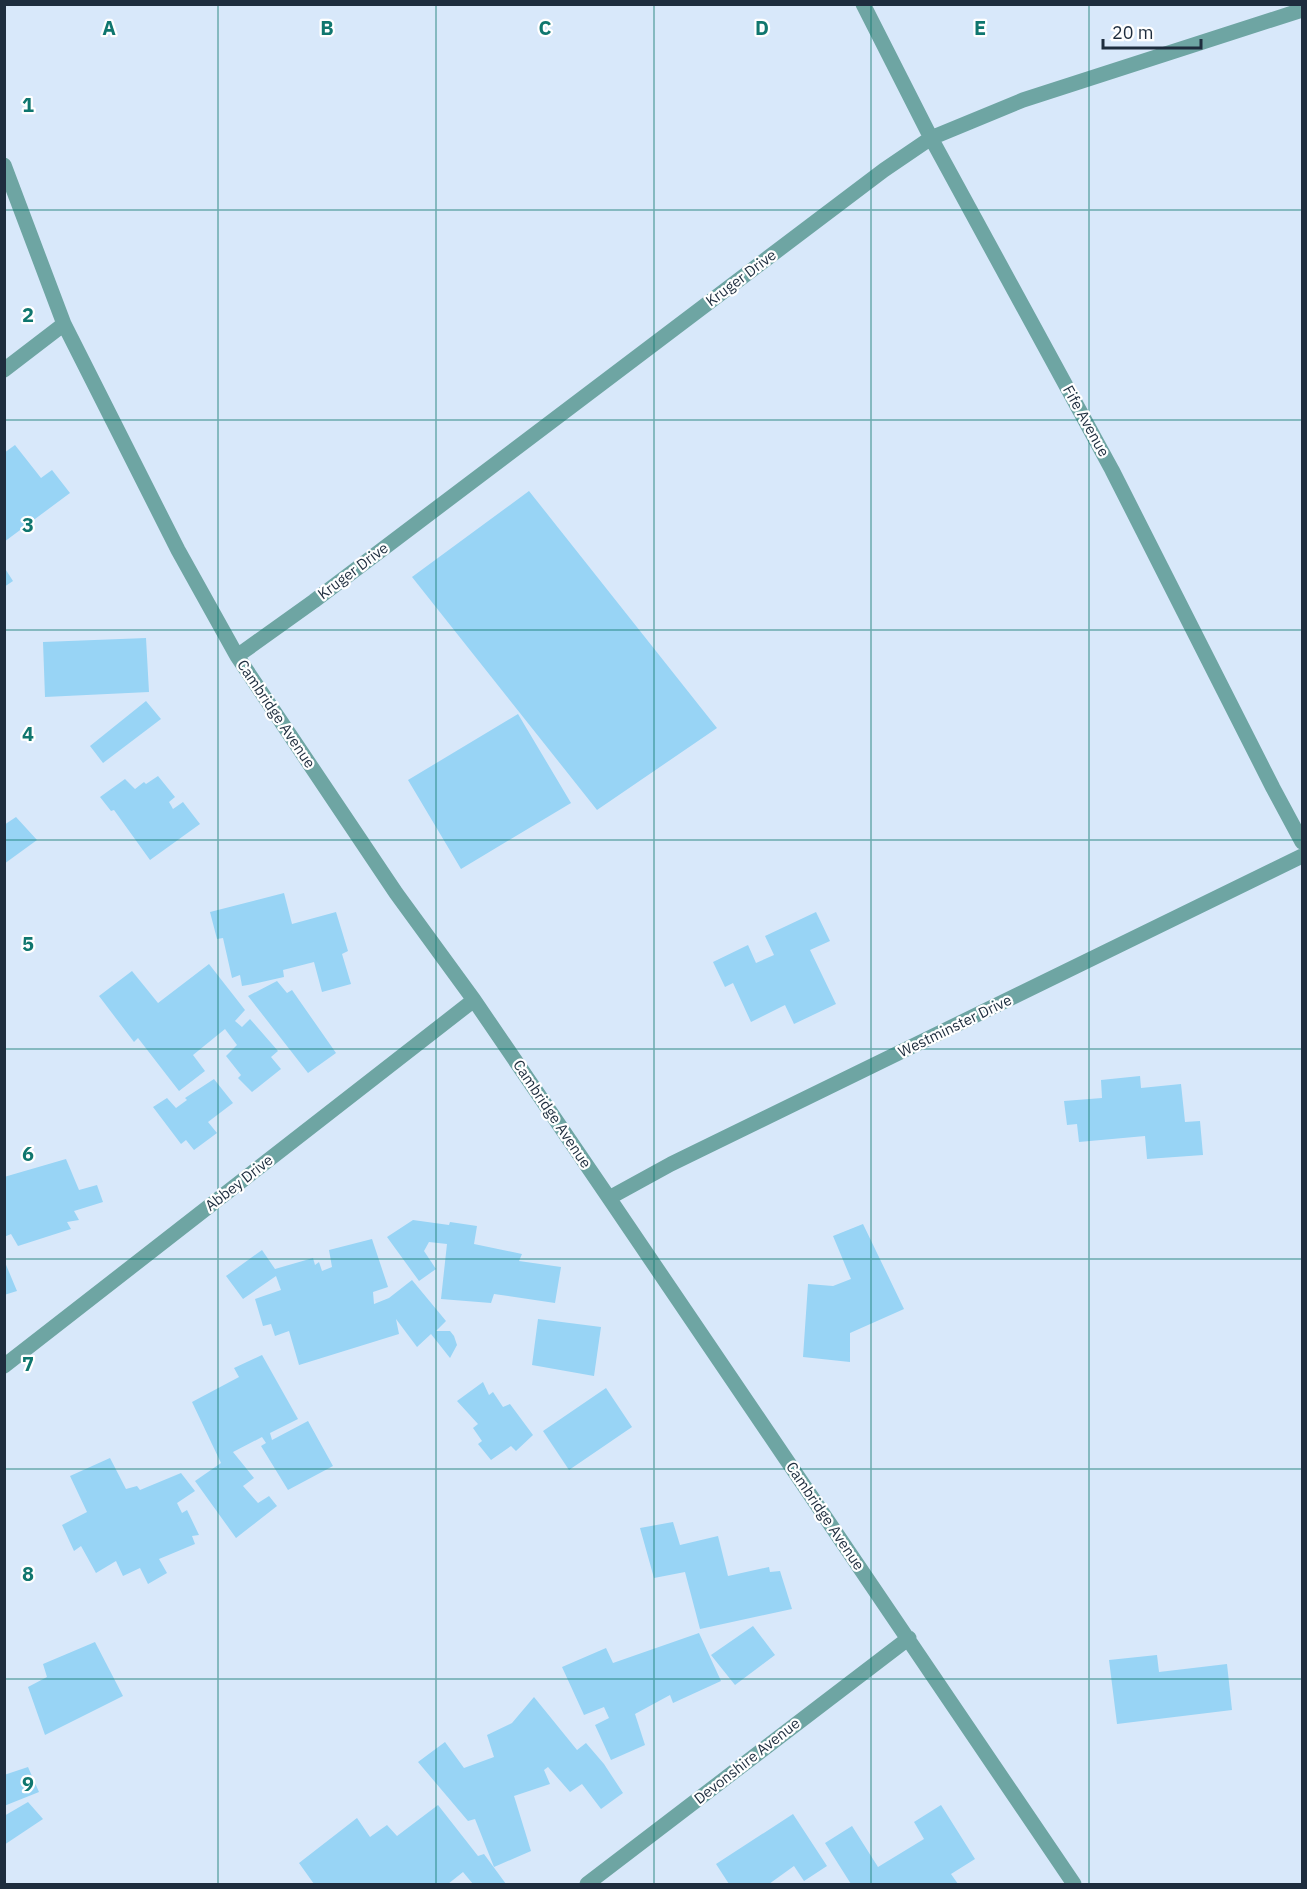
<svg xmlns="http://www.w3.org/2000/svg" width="1307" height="1889" font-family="'IBM Plex Sans',sans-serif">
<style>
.building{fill:#98d4f5}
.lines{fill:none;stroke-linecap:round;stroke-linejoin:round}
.minor{stroke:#6ea5a3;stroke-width:15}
.grid{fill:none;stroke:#0f766e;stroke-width:1.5;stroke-opacity:0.55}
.labels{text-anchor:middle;stroke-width:4.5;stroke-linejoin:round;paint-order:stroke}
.street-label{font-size:15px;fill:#1e2d3e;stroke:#fff}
.grid-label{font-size:20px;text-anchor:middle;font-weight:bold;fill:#0f766e;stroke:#fff;stroke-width:4.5;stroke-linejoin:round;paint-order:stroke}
</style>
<rect width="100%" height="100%" fill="#d8e8fa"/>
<path class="building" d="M15 445 41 478 52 470 70 493 4 542V453Z
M529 491 717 728 597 810 412 577Z
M4 567 13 581 4 587Z
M146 638 149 692 45 697 43 642Z
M146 701 161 719 103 763 90 746Z
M518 714 571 803 461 869 408 780Z
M158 776 175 797 169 802 173 809 183 802 200 824 150 860 114 810 111 811 100 797 125 779 135 789 144 782 146 784Z
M16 817 37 840 4 864V825Z
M284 893 292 924 336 912 348 951 342 954 351 984 322 992 314 962 283 970 284 977 253 984 242 986 240 975 232 978 223 938 217 939 210 912Z
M816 912 830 941 810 950 836 1004 794 1024 785 1005 751 1022 733 983 725 987 713 962 748 945 756 963 774 955 765 936Z
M209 964 245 1010 235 1021 242 1027 250 1019 278 1051 271 1057 281 1069 252 1092 238 1078 241 1075 226 1056 237 1045 225 1029 193 1055 205 1071 179 1091 138 1038 134 1042 99 996 132 971 158 1003Z
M277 981 287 993 292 990 336 1053 308 1073 248 996Z
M1140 1076 1141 1088 1181 1084 1185 1122 1200 1121 1203 1155 1147 1159 1145 1136 1079 1142 1077 1124 1067 1125 1064 1101 1102 1098 1101 1080Z
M214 1079 233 1103 208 1122 217 1133 194 1150 186 1140 181 1144 153 1107 167 1098 176 1108 187 1100 185 1098Z
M66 1159 79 1190 97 1185 103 1202 74 1211 79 1220 67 1222 71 1229 18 1246 11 1234 4 1237V1177Z
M413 1220 449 1225 450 1222 477 1226 474 1244 522 1254 519 1261 561 1267 555 1303 494 1294 491 1303 441 1299 447 1244 429 1242 424 1251 436 1269 419 1281 387 1237Z
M863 1224 904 1309 850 1333V1362L803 1357 808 1284 833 1286 851 1279 833 1236Z
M372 1239 388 1287 373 1292 374 1304 389 1298 412 1280 446 1321 436 1331H450L454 1336 457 1345 450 1358 431 1334 417 1347 396 1319 399 1334 299 1365 289 1331 275 1336 271 1324 263 1326 255 1299 281 1290 276 1276 243 1299 226 1276 262 1250 275 1269 313 1258 315 1265 319 1262 322 1271 332 1267 329 1250Z
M4 1260 17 1291 4 1295Z
M538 1319 601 1327 594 1376 532 1365Z
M262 1355 298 1419 270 1433 272 1440 308 1421 333 1466 288 1490 261 1446 266 1443 262 1437 233 1452 254 1478 243 1486 258 1503 269 1496 277 1506 236 1538 195 1481 221 1463 192 1402 239 1377 234 1368Z
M483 1382 489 1395 493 1392 503 1407 510 1404 533 1435 516 1451 511 1446 491 1460 478 1444 482 1441 473 1428 478 1424 457 1401Z
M606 1388 632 1427 569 1470 543 1431Z
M110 1458 126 1489 137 1486 140 1490 181 1473 195 1491 177 1503 182 1513 187 1510 199 1535 192 1536 195 1544 159 1559 167 1573 148 1584 140 1568 123 1576 116 1561 96 1573 81 1546 74 1551 62 1525 87 1512 70 1476Z
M673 1522 680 1545 718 1536 728 1576 769 1567 770 1572 780 1571 792 1609 700 1629 685 1572 654 1578 640 1528Z
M753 1626 775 1655 735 1685 711 1655Z
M699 1633 721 1681 673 1703 670 1695 635 1714 645 1745 611 1760 595 1725 609 1718 604 1707 584 1715 562 1667 606 1648 613 1663Z
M95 1642 123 1696 45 1735 28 1687 47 1677 43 1664Z
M1157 1655 1159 1672 1227 1664 1232 1710 1117 1724 1109 1660Z
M534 1697 577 1750 586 1743 604 1764 623 1793 601 1809 582 1784 570 1792 548 1767 544 1770 550 1784 514 1796 531 1851 494 1867 475 1819 468 1821 418 1762 445 1742 464 1768 494 1757 487 1735 512 1723Z
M28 1767 39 1792 4 1806V1775Z
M28 1802 43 1819 4 1845V1816Z
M438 1805 478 1856 484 1854 506 1884H473L463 1872 448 1884H314L299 1863 357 1818 370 1837 387 1825 397 1836Z
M941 1805 975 1859 951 1874 958 1884H851L825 1843 852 1826 878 1867 924 1839 914 1822Z
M793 1814 827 1866 804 1881 794 1866 769 1884H729L716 1864Z"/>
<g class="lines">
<path class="minor" d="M863 4 931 138 1112 470 1273 788 1302 842
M4 165 64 324 178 550 237 656 396 893 474 1000 609 1198 1074 1884
M4 370 64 324
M237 656 314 601 884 170 931 138 1023 100 1302 10
M609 1198 671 1164 1302 856
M4 1366 474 1000
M587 1884 909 1638"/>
</g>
<path class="grid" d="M218 4V1884M436 4V1884M654 4V1884M871 4V1884M1089 4V1884M4 210H1302M4 420H1302M4 630H1302M4 840H1302M4 1049H1302M4 1259H1302M4 1469H1302M4 1679H1302"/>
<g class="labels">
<g class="street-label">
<text transform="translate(741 278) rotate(-37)" y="5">Kruger Drive</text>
<text transform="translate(1086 421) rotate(61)" y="5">Fife Avenue</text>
<text transform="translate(353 571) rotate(-37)" y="5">Kruger Drive</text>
<text transform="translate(276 714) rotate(56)" y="5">Cambridge Avenue</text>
<text transform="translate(955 1026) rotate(-26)" y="5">Westminster Drive</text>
<text transform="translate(552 1114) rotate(56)" y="5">Cambridge Avenue</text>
<text transform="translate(239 1183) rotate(-38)" y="5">Abbey Drive</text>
<text transform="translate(825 1516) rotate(56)" y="5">Cambridge Avenue</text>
<text transform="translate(747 1761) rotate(-38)" y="5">Devonshire Avenue</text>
</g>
</g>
<g class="grid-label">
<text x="109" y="35">A</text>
<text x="327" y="35">B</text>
<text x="545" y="35">C</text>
<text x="762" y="35">D</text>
<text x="980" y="35">E</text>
<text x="28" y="112">1</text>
<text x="28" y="322">2</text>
<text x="28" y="532">3</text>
<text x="28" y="741">4</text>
<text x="28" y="951">5</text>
<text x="28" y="1161">6</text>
<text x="28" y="1371">7</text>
<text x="28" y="1581">8</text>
<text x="28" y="1791">9</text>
</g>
<rect width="1307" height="1889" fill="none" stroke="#1e2d3e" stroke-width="12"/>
<path d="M1103 39v9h98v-9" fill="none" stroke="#1e2d3e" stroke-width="3"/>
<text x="1112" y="39" font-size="18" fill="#1e2d3e" stroke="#ffffff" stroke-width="4.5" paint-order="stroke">20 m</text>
</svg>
